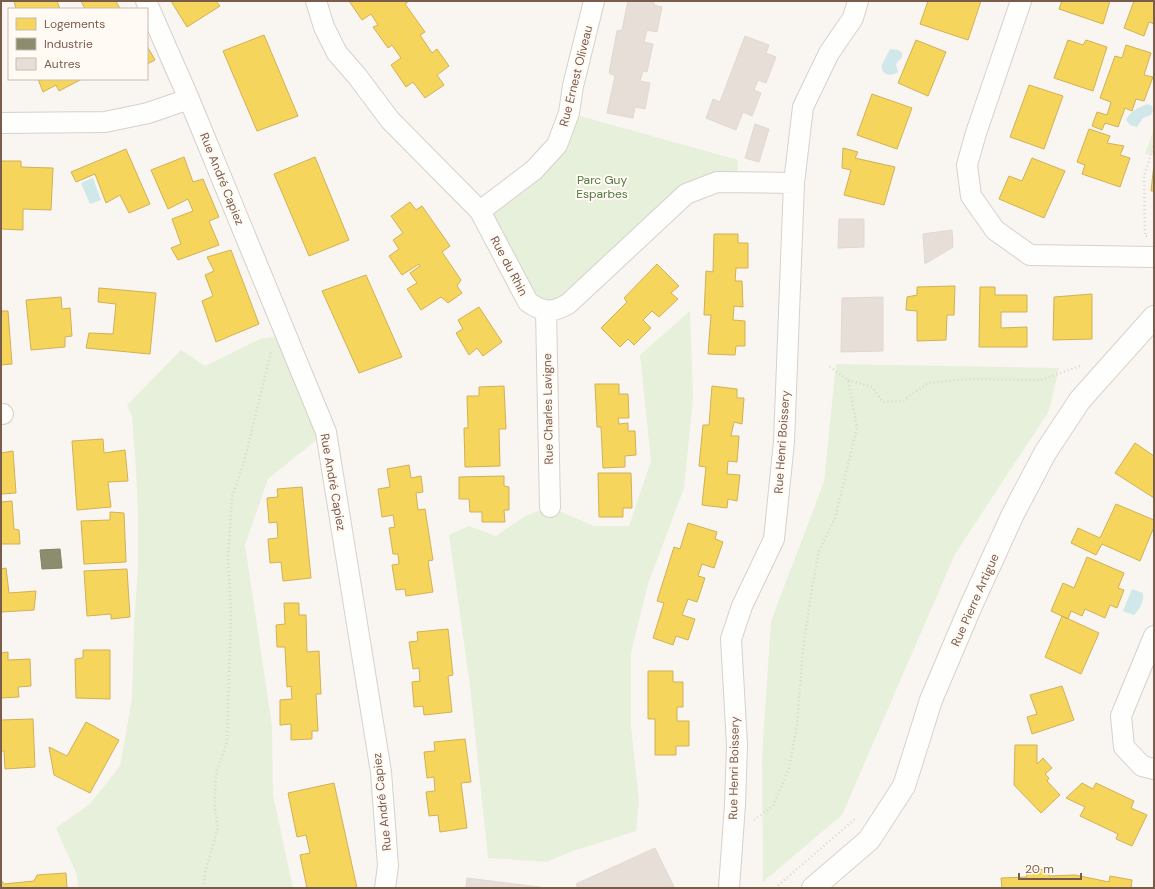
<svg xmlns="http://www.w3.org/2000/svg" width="1155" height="889" font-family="'DM Sans',sans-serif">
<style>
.green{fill:#e7f0db}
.water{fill:#d0e8ea}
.homes{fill:#f6d55c;stroke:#d1b158}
.industry{fill:#8c8c6e;stroke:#877e64}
.building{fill:#e6ded7;stroke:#e2d8d2}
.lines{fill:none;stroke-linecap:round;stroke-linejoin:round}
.minor-casing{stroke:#d7d1cb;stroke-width:22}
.secondary-casing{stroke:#d9d2cb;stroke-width:24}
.path{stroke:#dcd5d0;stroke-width:2.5;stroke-dasharray:1 3;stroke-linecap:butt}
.minor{stroke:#fefefd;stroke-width:20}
.secondary{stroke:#fefefd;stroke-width:22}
.labels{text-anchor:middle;stroke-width:4;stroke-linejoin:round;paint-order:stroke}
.street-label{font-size:12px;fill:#7a5c4d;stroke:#fffaf3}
.park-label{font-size:12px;fill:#537a41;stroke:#fffaf3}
</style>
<rect width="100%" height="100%" fill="#f9f5f0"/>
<path class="green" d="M569 113 738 160 737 182H717L546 311 480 211 534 170Z
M1154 129V154H1145Z
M690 311 693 398 684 488 648 584 631 652V726L639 801 636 831 570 852 547 862 488 858 470 686 449 535 469 526 496 536 525 516 550 507 594 526H629L651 461 640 355Z
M286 335 326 432 268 479 245 545 272 726 273 795 293 888H78L77 875 56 828 90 804 120 766 132 699 134 627 138 566V516L136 471 132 416 127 405 181 350 205 366 260 339Z
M836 364 1059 368 1049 411 955 554 842 815 763 882 762 756 771 621 824 482Z"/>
<path class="water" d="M890 49 898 50 902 53V57L896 64 898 72C891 77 880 75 882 65 884 59 888 54 890 49Z
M1148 104 1152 106 1153 110 1151 115 1143 118 1137 127 1130 125 1126 120C1130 111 1139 107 1148 104Z
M93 178 101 200 90 204 81 183Z
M1132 589 1143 593C1144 602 1140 609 1134 615L1123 611Z"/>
<path class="homes" d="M14 1H57L60 9H16Z
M81 1H116L120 9H85Z
M171 1H216L220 6 187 27Z
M349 1H409L405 4 425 32 420 35 432 53 437 49 449 66 437 75 444 85 425 98 413 82 406 87 391 65 401 58 392 45 388 48 373 27 378 25 371 14 362 20Z
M928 1H981L968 40 920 24Z
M1062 1H1110L1103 24 1059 9Z
M1134 1H1154V24L1149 22 1144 36 1124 28Z
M264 35 298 116 257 131 223 51Z
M916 40 946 52 928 96 898 83Z
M1068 40 1083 45 1086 40 1107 47 1093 91 1054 78Z
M1126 45 1151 53 1144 75 1153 77 1144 101 1136 99 1132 111 1125 108 1118 127 1105 123 1102 130 1092 126 1097 112 1107 115 1111 102 1100 98 1115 56 1122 58Z
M147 46 155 60 147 64Z
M38 79H82L59 91 56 85 43 92Z
M1029 85 1063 96 1044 149 1010 137Z
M872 94 912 108 897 149 857 135Z
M1089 129 1110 136 1107 143 1124 146 1120 155 1130 158 1120 187 1082 174 1085 165 1077 162Z
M843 148 858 152 855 158 895 167 884 205 844 195 851 170 842 168Z
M126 149 150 204 129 213 120 195 106 203 95 174 76 182 71 172Z
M184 157 193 182 203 179 219 217 209 221 219 245 178 260 171 248 181 244 172 219 193 211 188 199 168 209 151 170Z
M315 157 349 240 309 256 274 174Z
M1032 158 1065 171 1044 218 999 199 1009 176 1022 181Z
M1 161H21V167L53 168 51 210 23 209V230L1 229Z
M1154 164V191H1151Z
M410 202 416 210 422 206 450 246 442 252 461 280 457 286 462 293 448 303 441 297 421 310 407 289 417 283 410 273 420 266 419 264 402 275 389 256 399 249 393 240 403 233 391 216Z
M714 234H738V243H748V268H736L735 281H742L743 307 734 306 733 320 745 321V346H736L735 355 708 354 711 315H704L706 271 713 272Z
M231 250 259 324 216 342 202 301 213 296 205 275 214 271 207 257Z
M657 264 679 286 671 293 678 299 659 317 652 311 643 320 651 328 634 345 628 339 620 347 601 328 627 302 624 298Z
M366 275 402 357 359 373 322 291Z
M955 286 954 315H947L946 340 917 341V311L906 310 907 297 917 295V287Z
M980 287H995V295H1027V312H1001V328L1027 327V347H979Z
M99 288 156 293 150 354 86 348 89 333 113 334 116 304 98 302Z
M1092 294V339L1053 340 1054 297Z
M61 297 62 309 70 308 72 336 65 337V347L31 350 26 300Z
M479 307 502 342 483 356 477 348 469 355 456 333 463 329 458 320Z
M1 311H8L12 364 1 365Z
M595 384H619V394H628L629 418H618L619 424 628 423V431H635L636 455 625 456V467L603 468 601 427H597Z
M504 386 506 429H499L500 466 465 467 464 428H468L467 396H479V387Z
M712 386 737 389V398H744L742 424 734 422 731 436H739L737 462 728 461 727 474 740 475 737 501 728 499 727 508 702 505 706 467 699 466 703 425H709Z
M103 439 104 453 125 450 128 481 108 482 111 507 77 510 72 441Z
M1135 443 1154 456V498L1115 473Z
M13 451 16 493 1 494V453Z
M409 465 411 478 421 476 423 492 416 493 418 510 425 509 433 560 428 561 433 592 406 596 405 589 396 590 392 565 399 564 398 554H393L389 528 395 527 393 515 382 517 378 489 390 487 387 469Z
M598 473H631L632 508H623V517H599Z
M504 476V486L509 487V510H504L505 522H482V512H470L469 499H459V477Z
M302 487 311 578 283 581 281 562 270 563 268 539 278 538 277 522 269 523 267 498 278 497 277 489Z
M12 501 14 529 19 530 20 544H1V502Z
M1116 504 1154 520V527L1140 561 1102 544 1096 555 1071 543 1078 528 1100 538Z
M110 512 124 513 126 562 84 564 81 521 110 520Z
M688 523 717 532 715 539 723 542 714 568 702 564 698 576 705 578 697 602 688 599 682 615 695 619 688 640 676 636 673 645 653 638 664 603 657 601 674 547 680 549Z
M1087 557 1124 573 1118 588 1124 590 1117 608 1110 605 1105 618 1085 609 1082 616 1071 611 1068 619 1051 611 1063 583 1074 588Z
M6 568 9 593 36 591 34 610 1 612V569Z
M127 569 130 617 111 619V614L87 616 84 571Z
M284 603H299V615H306L307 652 319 651 321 694H316L318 731H312V739L291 740V724L280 725V700L292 699 291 686 287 687 285 647H277L276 625 285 624Z
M1062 616 1099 633 1081 674 1045 657Z
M448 629 453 675 448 676 452 712 424 715 423 706 414 707 412 682 420 681 419 668 413 669 409 642 418 641 417 632Z
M83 650H110V699L76 698 75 659 83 658Z
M8 652V660L30 659 31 686 18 687 19 697 1 698V653Z
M648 671H673V682H683V707H677V721H689V746H676V755H655V719H648Z
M1062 686 1074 720 1032 734 1027 717 1037 714 1030 695Z
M33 719 35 767 5 769 4 751H1V720Z
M86 722 119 740 90 793 54 775 49 747 67 756Z
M465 739 471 782 461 783 467 828 440 832 438 815 429 816 426 792 435 791 434 777 427 778 424 752 435 751 434 742Z
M1015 745H1037V764L1043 758 1052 768 1045 774 1049 778 1047 781 1060 795 1041 813 1014 785Z
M334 783 357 888H307L300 855 310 853 306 835 297 837 288 793Z
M1082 783 1093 789 1096 783 1134 801 1131 808 1147 815 1132 846 1116 839 1118 834 1080 816 1085 807 1066 798Z
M1048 869 1049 876 1075 875 1109 882 1110 876 1132 880 1131 888H1133H1002L1001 878 1027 877 1026 870Z
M66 873 67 888H1V880L4 884 34 881 37 875Z"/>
<path class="industry" d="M60 549 62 568 42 569 40 550Z"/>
<path class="building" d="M628 1H654V5L662 7 657 32 647 30 644 42 653 44 647 72 643 71 640 81 650 83 645 109 635 107 633 118 607 113 615 76 609 73 617 31 622 30Z
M745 36 769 45 766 53 776 57 766 83 758 80 754 90 761 93 752 116 743 112 736 130 706 118 713 99 720 102Z
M755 124 769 129 759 162 745 158Z
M839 219H864V247L838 248Z
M952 230 953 247 925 264 923 234Z
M883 297V351L841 352 842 298Z
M655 848 674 887 671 888H578L576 884Z
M467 878 547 888H466Z"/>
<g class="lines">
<g class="minor-casing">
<path id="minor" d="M146 1 189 99 326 432 381 772 388 866 385 888
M316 1 324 27 337 53 357 76 390 120 480 211 528 302C544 313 552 313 568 304L686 194 717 182 794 183
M1021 1 976 133 967 165 971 196 995 230 1030 255 1154 257
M1 123 105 122 148 113 189 99
M480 211 534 170 557 145 569 113 573 86 594 1
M546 311 550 507
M1 414H3
M1154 636 1121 716 1124 747 1142 766 1154 769
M729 888 735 805 737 745 731 639 742 606 774 539 784 442 794 183 803 107 829 53 853 18 858 1"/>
</g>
<g class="secondary-casing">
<path id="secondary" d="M813 888 869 840 904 786 931 700 970 608 1013 514 1045 453 1080 400 1154 317"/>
</g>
<path class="path" d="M1147 236H1145L1144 176 1154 145
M848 380 872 387 883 402 903 401 928 383 968 379 1041 380 1080 366
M754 820 773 806 789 768 797 725 803 649 812 589 819 551 835 518 857 428 848 380 829 366
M203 888 205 873 218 827 215 810V788L217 770 227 742 231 613 228 558 232 497 244 462 271 352
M775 888 855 819"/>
<use href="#minor" class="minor"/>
<use href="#secondary" class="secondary"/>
</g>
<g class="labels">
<g class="street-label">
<text transform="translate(576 76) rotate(-76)" y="4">Rue Ernest Oliveau</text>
<text transform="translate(222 179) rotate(68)" y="4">Rue André Capiez</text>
<text transform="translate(509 266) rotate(62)" y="4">Rue du Rhin</text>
<text transform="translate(548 409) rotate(-91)" y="4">Rue Charles Lavigne</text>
<text transform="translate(782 442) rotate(-86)" y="4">Rue Henri Boissery</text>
<text transform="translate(333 482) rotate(80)" y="4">Rue André Capiez</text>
<text transform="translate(975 600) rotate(-66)" y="4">Rue Pierre Artigue</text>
<text transform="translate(734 768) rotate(-89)" y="4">Rue Henri Boissery</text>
<text transform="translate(382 802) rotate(-96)" y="4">Rue André Capiez</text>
</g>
<g class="park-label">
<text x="602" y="184">Parc Guy<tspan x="602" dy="14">Esparbes</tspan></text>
</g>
</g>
<rect width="1155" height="889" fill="none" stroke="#7a5c4d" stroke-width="4"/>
<rect x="8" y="8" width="140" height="72" fill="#fffaf3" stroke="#cabbb1"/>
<rect x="16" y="18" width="20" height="12" fill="#f6d55c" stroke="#cabbb1"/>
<text x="44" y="28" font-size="12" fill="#7a5c4d">Logements</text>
<rect x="16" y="38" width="20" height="12" fill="#8c8c6e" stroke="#cabbb1"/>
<text x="44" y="48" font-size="12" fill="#7a5c4d">Industrie</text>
<rect x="16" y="58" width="20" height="12" fill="#e6ded7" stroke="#cabbb1"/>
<text x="44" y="68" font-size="12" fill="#7a5c4d">Autres</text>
<path d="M1019 873v6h62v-6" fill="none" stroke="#7a5c4d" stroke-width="2"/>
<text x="1025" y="873" font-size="12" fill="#7a5c4d" stroke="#fffaf3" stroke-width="3" paint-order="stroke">20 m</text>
</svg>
